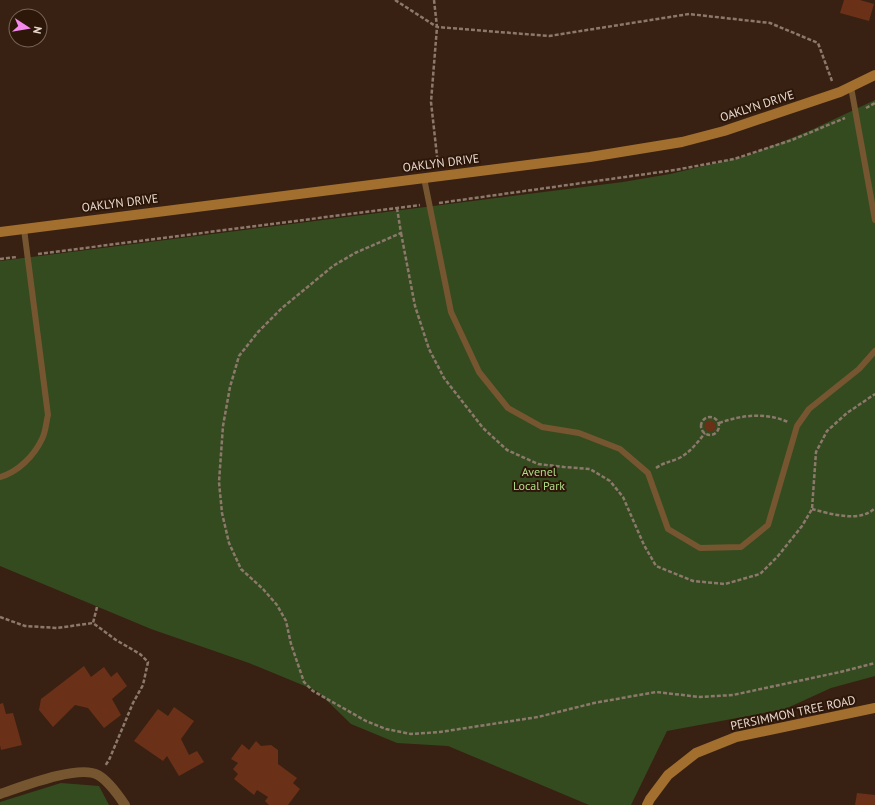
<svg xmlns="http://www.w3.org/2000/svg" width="875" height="805" font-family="'PT Sans',sans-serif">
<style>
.park{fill:#344b1f}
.building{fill:#6b3018}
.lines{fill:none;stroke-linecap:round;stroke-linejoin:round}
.path{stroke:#8c796c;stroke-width:2.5;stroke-dasharray:4 2;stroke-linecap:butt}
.lane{stroke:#765630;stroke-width:6}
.street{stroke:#765630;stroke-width:10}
.secondary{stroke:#a26f2e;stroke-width:10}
.labels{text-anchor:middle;stroke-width:4;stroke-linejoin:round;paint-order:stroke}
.street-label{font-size:12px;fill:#e9d9d0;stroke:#2d1709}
.park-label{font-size:12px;fill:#afdc88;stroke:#2d1709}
</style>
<rect width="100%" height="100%" fill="#382112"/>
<path class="park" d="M875 100V676L831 688 785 709 667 731 631 805H589L448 746 397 743 351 724 317 691 249 663 151 629 0 566V261L623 182 670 174 746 156 809 131Z
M61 783 99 786 109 805H0V802Z"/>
<path class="building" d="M844 0H860L874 4 869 21 840 13Z
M704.5 426a5.5 5.5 0 1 1 11 0a5.5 5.5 0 1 1-11 0Z
M84 666 91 677 104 667 111 677 117 672 127 686 112 699 121 715 104 728 88 708 75 705 53 727 39 710 41 699Z
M3 703 6 714 13 713 22 745 1 750 0 745V704Z
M174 707 194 721 181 739 189 755 197 751 204 762 179 776 167 756 163 761 134 741 158 709 168 716Z
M256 741 261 746 271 745 278 750V764L297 778 293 783 300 789 288 805H269L265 801 268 797 257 790 254 795 234 779 238 774 233 769 238 763 231 759 242 744 249 750Z
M857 793 875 795V805H855Z"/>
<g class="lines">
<path class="path" d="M395 0 437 27 549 36 689 14 770 23 818 43 832 81
M434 0 437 27 431 102 438 165
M866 108 875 103
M439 203 675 170 734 159 792 140 845 118
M397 208 401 233 355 253 333 266 282 308 258 332 239 356 230 387 223 426 219 482 222 513 229 543 241 569 263 589 277 605 286 621 291 644 304 682 313 691 366 721 386 729 411 734 440 732 538 717 594 703 656 692 700 697 733 695 840 672 875 663
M401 233 415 306 429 349 444 378 483 428 507 450 538 464 564 467 590 469 610 481 623 497 644 545 656 566 693 581 725 584 760 574 778 556 802 526 812 509 816 452 827 431 847 413 875 394
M38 254 420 205
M0 259 17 257
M701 426a9 9 0 1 1 18 0a9 9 0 1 1-18 0Z
M719 423C742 415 765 412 788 422
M656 468C663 463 669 462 677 459 689 454 697 443 705 433
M812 509C831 514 860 523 875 508
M97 607 93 623 116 640 140 654 148 662 143 685 133 703 109 760 105 766
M0 617 25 626 57 628 93 623"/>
<path class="lane" d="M851 87 875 220
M424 178 451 312 479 372 508 408 542 427 579 433 620 449 648 473 668 529 700 548 741 547 768 525 797 426 809 409 859 369 875 351
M0 477C18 472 34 456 42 439 46 431 46 422 48 415L24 229"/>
<path class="street" d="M0 794C21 787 79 764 98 775 107 780 119 796 125 805"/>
<path class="secondary" d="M0 232 590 157 682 142 724 131 840 92 875 75
M647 805 650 799 668 775 696 753 736 737 875 708"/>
</g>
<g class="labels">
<g class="street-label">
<text transform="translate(757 106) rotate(-18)" y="4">OAKLYN DRIVE</text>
<text transform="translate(441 163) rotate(-7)" y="4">OAKLYN DRIVE</text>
<text transform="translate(120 203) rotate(-7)" y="4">OAKLYN DRIVE</text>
<text transform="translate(793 713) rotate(-12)" y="4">PERSIMMON TREE ROAD</text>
</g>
<g class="park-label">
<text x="539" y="476">Avenel<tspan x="539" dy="14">Local Park</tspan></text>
</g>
</g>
<g transform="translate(28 28) rotate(102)"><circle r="19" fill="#2d1709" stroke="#786559"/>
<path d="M0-3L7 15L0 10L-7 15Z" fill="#f689ee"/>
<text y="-6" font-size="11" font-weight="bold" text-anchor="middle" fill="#e9d9d0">N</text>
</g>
</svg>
